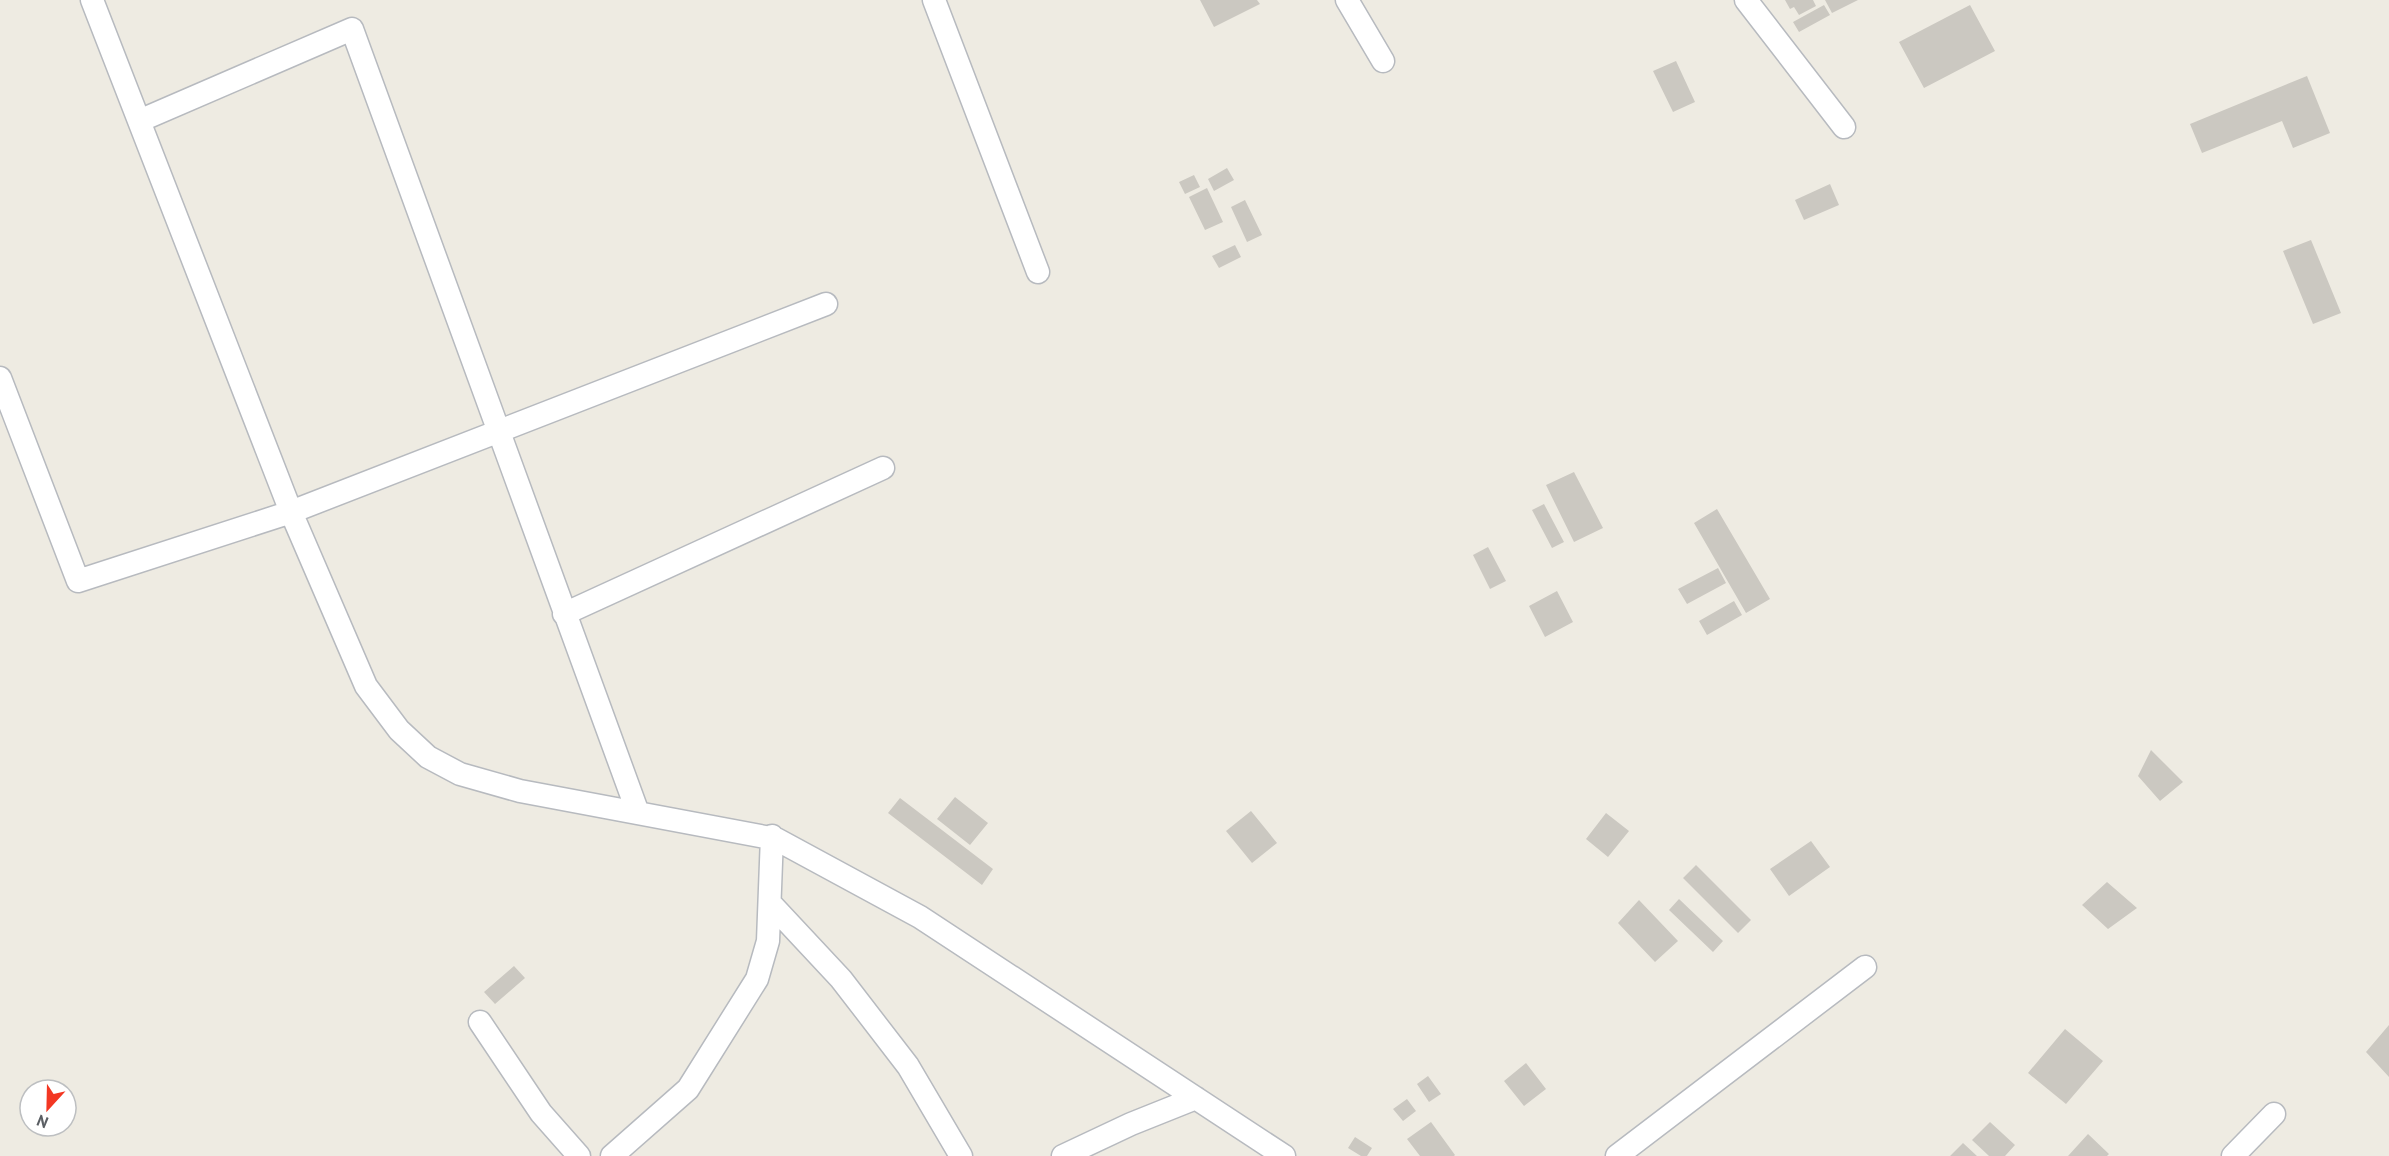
<svg xmlns="http://www.w3.org/2000/svg" width="2389" height="1156" font-family="'PT Sans',sans-serif">
<style>
.building{fill:#cbc8c1}
.lines{fill:none;stroke-linecap:round;stroke-linejoin:round}
.minor-casing{stroke:#b7babf;stroke-width:25}
.minor{stroke:#fff;stroke-width:22}
</style>
<rect width="100%" height="100%" fill="#eeebe2"/>
<path class="building" d="M1200 0H1257L1260 4 1214 27Z
M1785 0H1813L1816 6 1799 15 1794 7 1790 9Z
M1825 0H1858L1832 13Z
M1824 5 1830 15 1799 32 1793 22Z
M1970 5 1995 51 1924 88 1899 42Z
M1676 61 1695 102 1673 112 1653 71Z
M2307 76 2330 133 2293 148 2282 121 2202 153 2190 124Z
M1227 168 1234 180 1214 191 1208 179Z
M1194 175 1200 187 1185 194 1179 182Z
M1830 184 1839 205 1804 220 1795 200Z
M1207 188 1223 222 1205 230 1189 197Z
M1245 200 1262 235 1247 242 1231 207Z
M2311 240 2341 313 2313 324 2283 251Z
M1235 245 1241 257 1219 268 1212 256Z
M1574 472 1603 528 1574 542 1546 485Z
M1544 504 1564 542 1552 548 1532 510Z
M1717 509 1770 599 1746 613 1694 523Z
M1488 547 1506 581 1490 589 1473 555Z
M1718 568 1726 583 1687 604 1678 589Z
M1557 591 1573 622 1545 637 1529 606Z
M1734 601 1742 615 1707 635 1699 621Z
M2151 750 2183 782 2160 801 2138 776Z
M955 797 988 823 970 845 937 819Z
M900 798 993 869 982 885 888 813Z
M1251 811 1277 843 1252 863 1226 831Z
M1606 813 1629 831 1608 857 1586 839Z
M1811 841 1830 867 1789 896 1770 869Z
M1696 865 1751 920 1738 933 1683 878Z
M2107 882 2137 908 2108 929 2082 905Z
M1679 899 1723 941 1713 952 1669 910Z
M1639 900 1678 941 1655 962 1618 923Z
M514 966 525 978 495 1004 484 992Z
M2389 1025V1077L2366 1052Z
M2065 1029 2103 1061 2066 1104 2028 1073Z
M1526 1063 1546 1089 1524 1106 1504 1081Z
M1428 1076 1441 1094 1429 1102 1417 1084Z
M1407 1099 1416 1111 1403 1121 1393 1109Z
M1431 1122 1455 1155 1454 1156H1420L1407 1139Z
M1990 1122 2015 1145 2005 1156H1989L1972 1140Z
M2088 1134 2109 1154 2107 1156H2068Z
M1355 1137 1372 1148 1367 1156H1361L1348 1148Z
M1963 1143 1977 1156H1950Z"/>
<g class="lines">
<g class="minor-casing">
<path id="minor" d="M92 0 291 512 366 686 399 730 428 757 460 774 520 791 776 839 920 917 1284 1156
M934 0 1038 272
M1347 0 1383 61
M1746 0 1844 127
M139 121 352 29 638 813
M0 378 78 581 291 512 826 304
M564 614 883 468
M770 903 841 979 908 1066 961 1156
M480 1022 541 1113 579 1156
M612 1156 688 1089 757 979 768 941 772 836
M1063 1156 1131 1124 1196 1098
M1617 1156 1865 967
M2233 1156 2274 1114"/>
</g>
<use href="#minor" class="minor"/>
</g>
<g transform="translate(48 1108) rotate(202)"><circle r="28" fill="#ffffff" stroke="#bdbfc1" stroke-width="1.5"/>
<path d="M0-4.5L10 22L0 15L-10 22Z" fill="#f33723"/>
<text y="-9" font-size="16" font-weight="bold" text-anchor="middle" fill="#5a5e63">N</text>
</g>
</svg>
